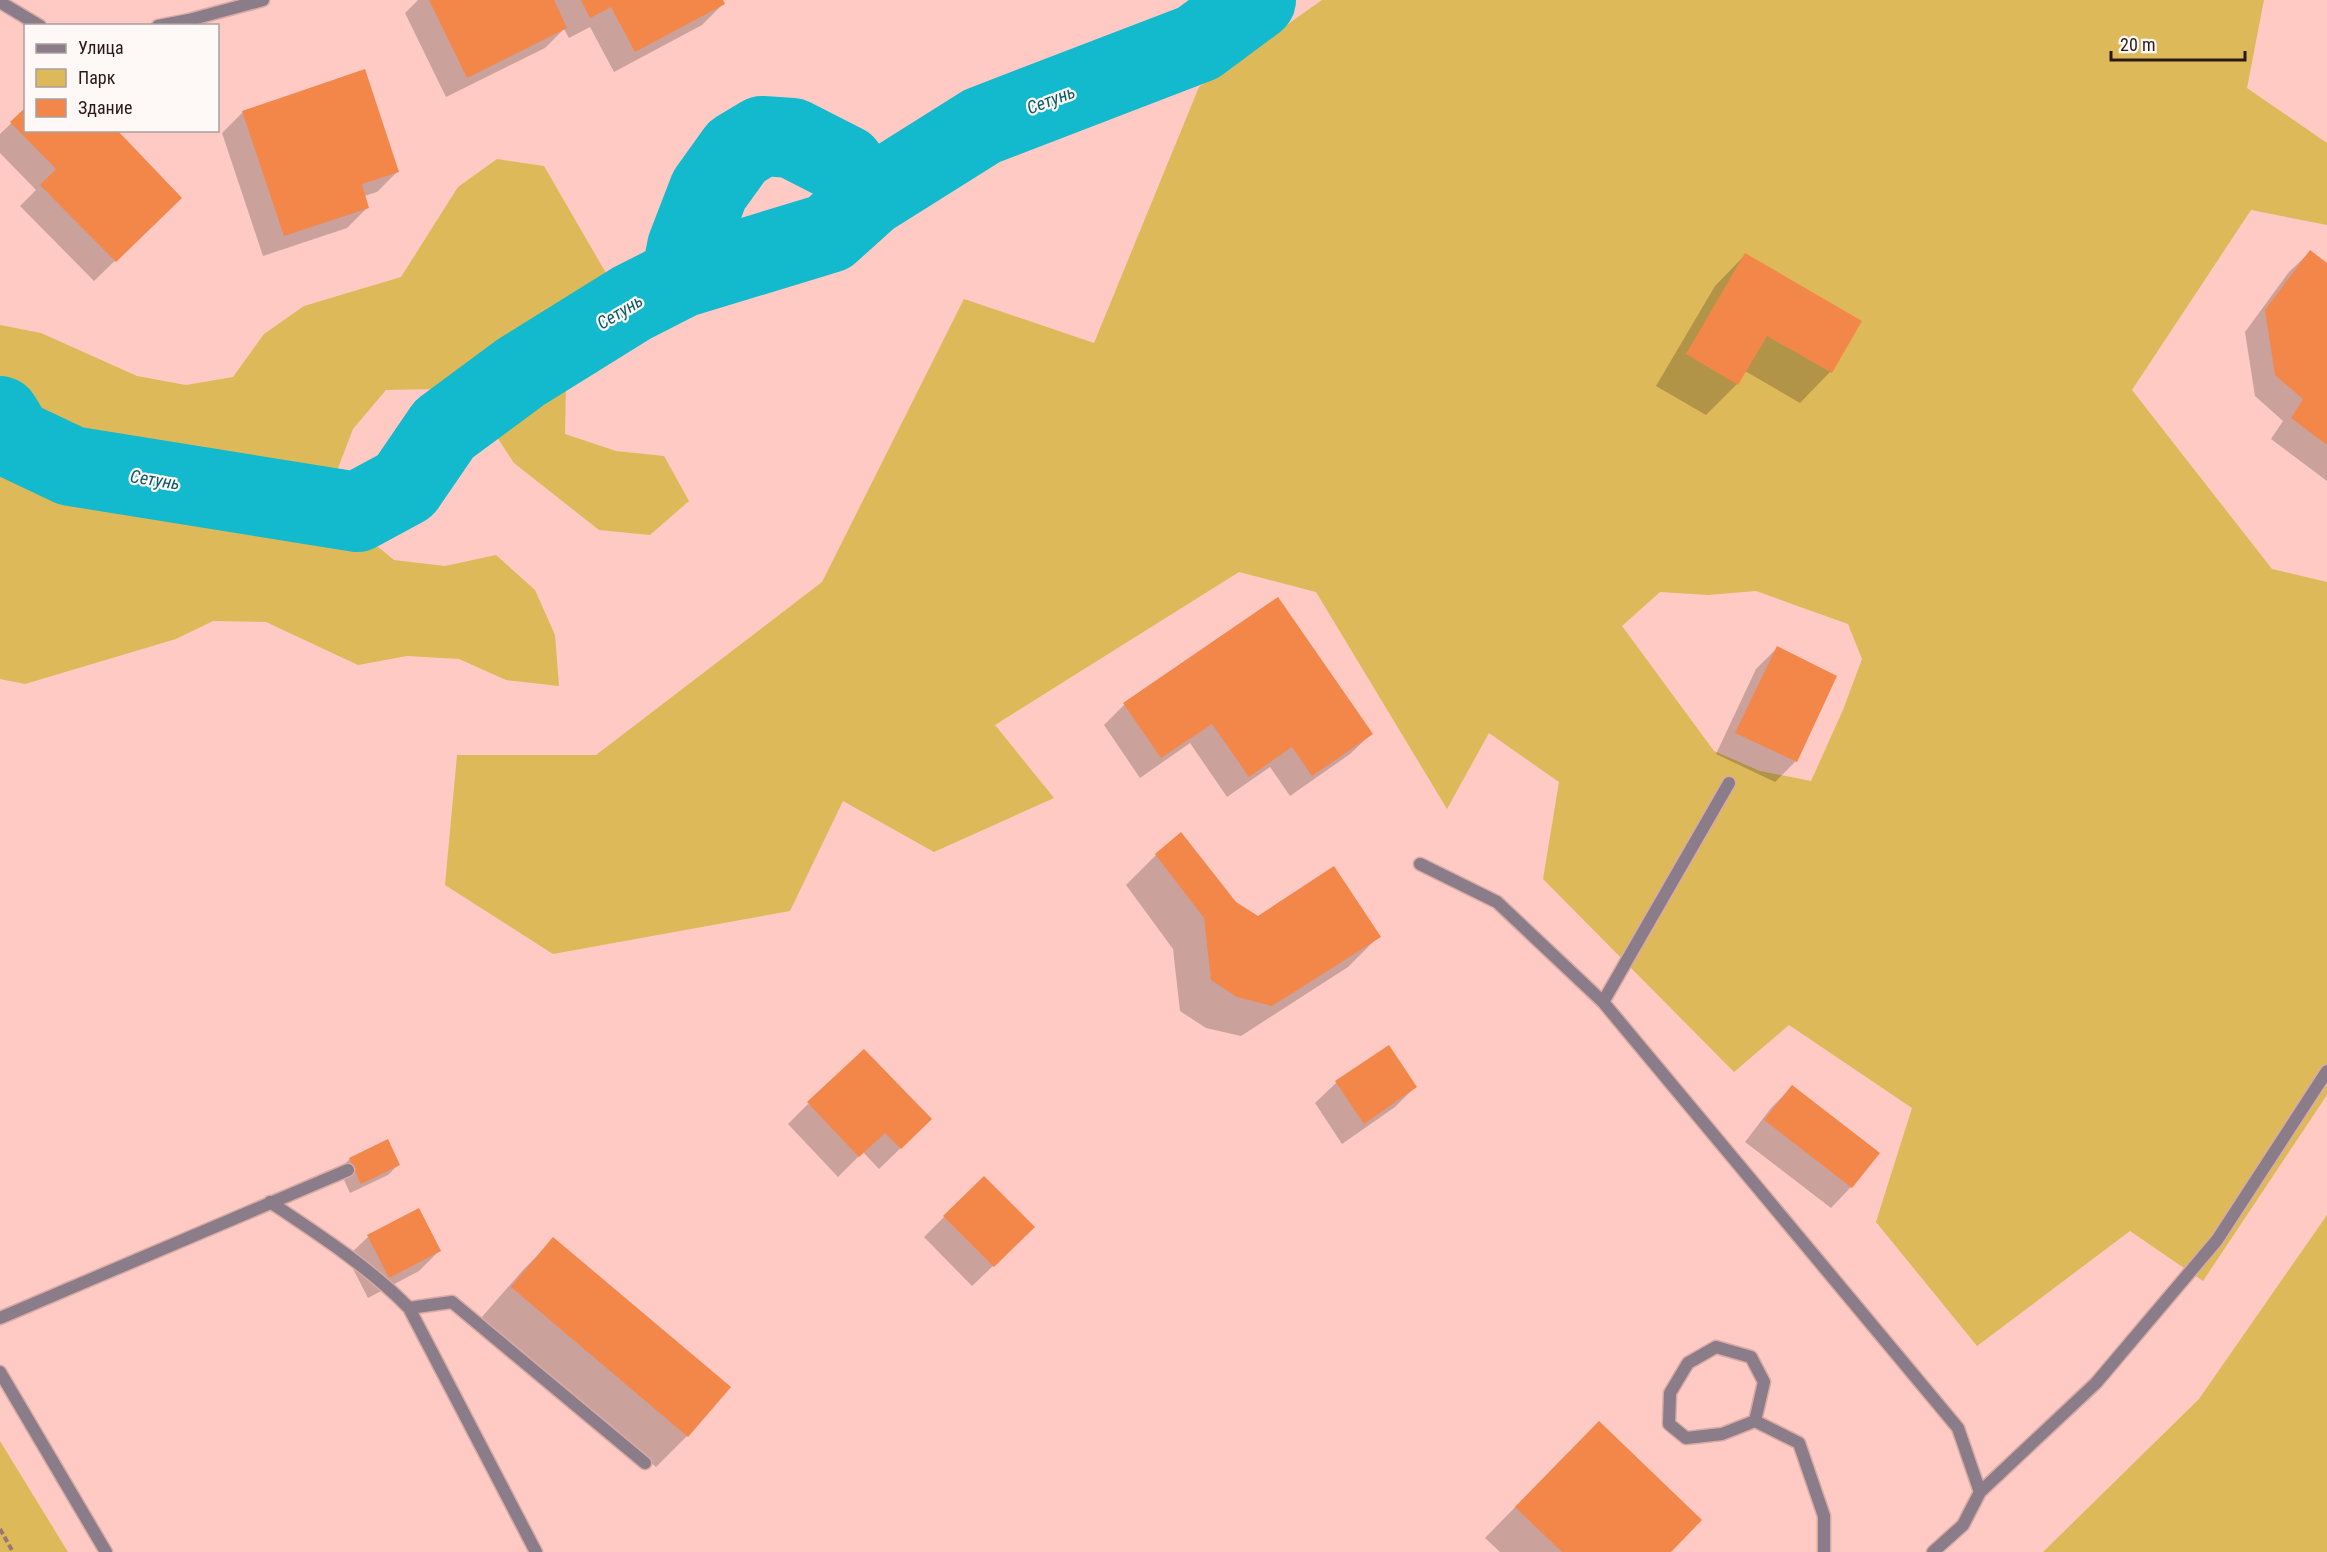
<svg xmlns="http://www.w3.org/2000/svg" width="2327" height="1552" font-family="'Roboto Condensed',sans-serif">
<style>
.green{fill:#deb959;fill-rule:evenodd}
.shadow{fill:#0003}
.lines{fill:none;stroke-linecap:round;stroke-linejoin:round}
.river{stroke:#13b9cc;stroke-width:80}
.building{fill:#f3874a}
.lane-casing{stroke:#d8aaa4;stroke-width:15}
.street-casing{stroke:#d8aaa4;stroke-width:15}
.path{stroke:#9b7772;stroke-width:4;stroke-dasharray:6 3;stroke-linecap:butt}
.lane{stroke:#8b7c8a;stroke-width:12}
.street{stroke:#8b7c8a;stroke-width:12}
.labels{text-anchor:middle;stroke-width:4.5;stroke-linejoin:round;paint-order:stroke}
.water-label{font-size:18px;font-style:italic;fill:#085c66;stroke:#fef8f7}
</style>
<rect width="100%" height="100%" fill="#fecac3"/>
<path class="green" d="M1322 0H2264L2247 88 2327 143V225L2251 210 2132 390 2272 569 2327 582V1095L2203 1281 2130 1231 1977 1346 1876 1222 1912 1108 1789 1025 1734 1072 1543 879 1559 782 1489 733 1447 809 1316 592 1239 572 995 725 1054 798 934 852 843 801 790 911 553 954 445 885 457 755H596L822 582 964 299 1094 343 1199 87ZM1756 591 1848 624 1862 659 1843 710 1811 781 1760 771 1714 751 1622 626 1660 592 1708 595Z
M497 159 544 166 621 299 596 344 566 384 565 434 616 451 664 456 689 501 650 535 599 530 514 463 485 419 439 389 386 390 353 429 335 476 355 528 394 560 445 566 496 555 535 590 555 635 559 686 506 680 459 659 407 656 358 665 266 622 213 621 176 639 25 684 0 679V325L41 333 137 376 186 385 233 377 264 334 304 306 401 277 458 187Z
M2327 1215V1552H2043L2199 1399Z
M0 1441 68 1552H0Z"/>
<path class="shadow" d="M418 0H721L723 4 702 25 614 72 590 27 569 38 564 29 545 48 446 97 405 13Z
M26 109V130L159 218 94 281 20 206 36 190 0 153V134Z
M243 112 398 171 377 192 364 196 368 207 347 228 263 256 222 133Z
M2310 252 2327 265V481L2271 439 2283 421 2255 396 2245 332 2289 272Z
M1745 255 1860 321 1830 372 1800 403 1745 371 1737 384 1706 415 1656 386 1715 286Z
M1777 648 1796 761 1775 782 1716 754 1756 669Z
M1124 705 1371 734 1350 754 1290 796 1270 767 1227 797 1190 743 1140 778 1104 725Z
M1156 855 1259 918 1379 936 1348 967 1241 1036 1206 1028 1180 1011 1173 949 1126 885Z
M1388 1047 1415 1087 1395 1107 1342 1144 1315 1103 1336 1083Z
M1792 1087 1851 1187 1831 1208 1745 1142 1771 1108Z
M808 1104 909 1140 879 1169 863 1152 838 1177 788 1124Z
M387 1141 398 1165 388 1175 350 1193 339 1169 350 1159Z
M419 1210 440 1250 419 1271 368 1298 347 1257 368 1237Z
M944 1217 1012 1248 972 1286 924 1237Z
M554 1239 729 1387 687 1436 656 1467 481 1318 523 1270Z
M1568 1453 1669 1552H1500L1485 1538Z"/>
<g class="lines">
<path class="river" d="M681 278 687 247 709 190 737 151 762 136 792 138 845 165 869 197
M0 416 14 439 71 466 357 512 405 486 444 429 521 372 632 303 681 278 829 233 869 197 982 126 1198 43 1256 0"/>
</g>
<path class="building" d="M429 0H554L567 28 467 78Z
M581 0H723L725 4 635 52 611 7 590 18Z
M365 69 399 172 362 184 369 208 284 236 242 111Z
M26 107V130H117L182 198 116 262 40 185 56 169 10 122Z
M2310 250 2327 263V445L2291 418 2303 399 2275 375 2265 310Z
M1745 253 1862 321 1832 373 1767 336 1738 385 1686 354Z
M1278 597 1373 734 1312 776 1292 747 1249 777 1212 724 1161 758 1123 703Z
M1777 646 1837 676 1797 762 1735 733Z
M1181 832 1236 902 1258 916 1334 866 1381 937 1272 1006 1237 997 1211 980 1204 918 1155 854Z
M1389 1045 1417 1087 1364 1124 1335 1081Z
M864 1049 932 1119 901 1149 885 1133 859 1157 807 1102Z
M1792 1085 1880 1153 1852 1188 1764 1120Z
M388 1139 400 1165 361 1184 349 1158Z
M984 1176 1035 1227 994 1267 943 1216Z
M419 1208 441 1251 389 1278 367 1235Z
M553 1237 731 1387 688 1437 511 1287Z
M1599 1421 1702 1520 1671 1552H1562L1515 1507Z"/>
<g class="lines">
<g class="lane-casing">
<path id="lane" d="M1420 864 1497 902 1603 1002 1958 1428 1980 1492 1963 1525 1933 1552
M1603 1002 1729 783
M270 1202C318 1234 369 1267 409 1308L536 1552
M409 1308 452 1302 645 1463
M0 1318 348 1170
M1755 1421 1764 1382 1751 1357 1716 1347 1688 1363 1670 1393 1669 1424 1686 1438 1722 1434 1755 1421 1799 1443 1824 1516V1552
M1980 1492 2096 1383 2217 1240 2327 1071"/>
</g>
<g class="street-casing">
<path id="street" d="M0 2 40 26
M158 26 189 20 263 0
M0 1372 106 1552"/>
</g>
<path class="path" d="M0 1529 13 1552"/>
<use href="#lane" class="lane"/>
<use href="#street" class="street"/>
</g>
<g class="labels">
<g class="water-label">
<text transform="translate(1051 100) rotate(-21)" y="6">Сетунь</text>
<text transform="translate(620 312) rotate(-31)" y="6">Сетунь</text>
<text transform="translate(155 480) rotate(9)" y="6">Сетунь</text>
</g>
</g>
<rect x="24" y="24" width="195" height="108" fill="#fef8f7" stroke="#aa9f9d" stroke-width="1.5"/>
<rect x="36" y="44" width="30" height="9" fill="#8b7c8a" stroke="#aa9f9d" stroke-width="1.5"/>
<text x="78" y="54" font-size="18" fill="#2b1916">Улица</text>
<rect x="36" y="69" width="30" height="18" fill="#deb959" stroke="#aa9f9d" stroke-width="1.5"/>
<text x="78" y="84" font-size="18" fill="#2b1916">Парк</text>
<rect x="36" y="99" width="30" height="18" fill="#f3874a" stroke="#aa9f9d" stroke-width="1.5"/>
<text x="78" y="114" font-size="18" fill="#2b1916">Здание</text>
<path d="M2111 51v9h134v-9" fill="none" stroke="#2b1916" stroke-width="3"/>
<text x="2120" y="51" font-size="18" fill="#2b1916" stroke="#fef8f7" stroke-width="4.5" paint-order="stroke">20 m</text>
</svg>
